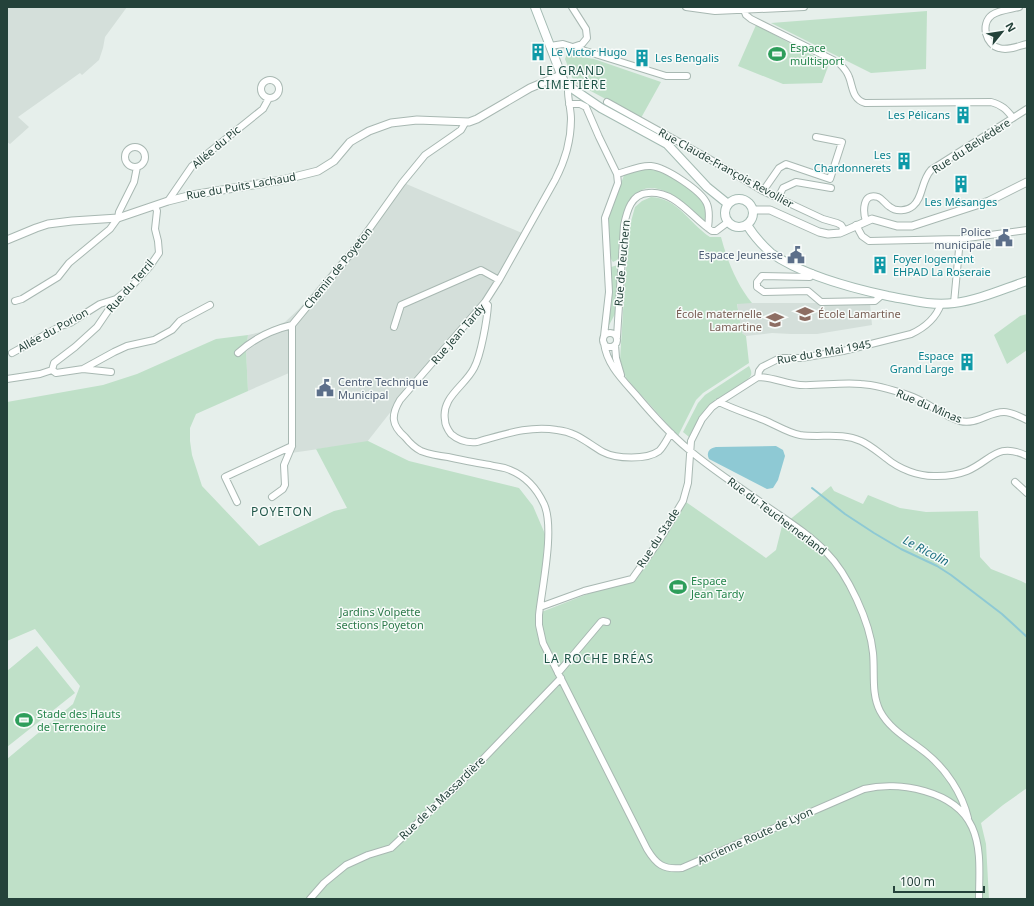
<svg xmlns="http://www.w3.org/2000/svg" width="1034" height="906" font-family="'Noto Sans',sans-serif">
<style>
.built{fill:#d4dfda}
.green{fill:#bfe0c8}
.water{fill:#8ec9d4}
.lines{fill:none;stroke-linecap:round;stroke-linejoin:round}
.stream{stroke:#8ec9d4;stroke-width:2}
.minor-casing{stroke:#a8b8b2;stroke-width:8}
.tertiary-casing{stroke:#a8b8b2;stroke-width:9}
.secondary-casing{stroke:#a4bbb3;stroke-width:10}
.minor{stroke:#fff;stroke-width:6}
.tertiary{stroke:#fff;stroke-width:7}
.secondary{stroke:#fff;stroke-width:8}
.labels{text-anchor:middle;stroke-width:3;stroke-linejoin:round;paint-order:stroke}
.leisure-label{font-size:11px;fill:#27864d;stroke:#f7fbf9;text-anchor:start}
.culture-label{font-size:11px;fill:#0d838f;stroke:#f7fbf9;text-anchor:start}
.street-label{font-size:11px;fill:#24423a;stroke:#f7fbf9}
.service-label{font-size:11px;fill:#4e5e75;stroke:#f7fbf9;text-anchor:end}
.education-label{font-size:11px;fill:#785e54;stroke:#f7fbf9;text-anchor:end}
.park-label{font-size:11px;fill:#2d7a4b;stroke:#f7fbf9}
.neighbourhood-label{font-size:12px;letter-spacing:1px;fill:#1f5548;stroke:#f7fbf9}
.water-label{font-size:12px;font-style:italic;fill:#1c6f80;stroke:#f7fbf9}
</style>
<rect width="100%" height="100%" fill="#e6efeb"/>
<path class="built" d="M7 7H127L105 37 103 48 99 60 82 75 80 73 18 117 29 127 10 144 7 142Z
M404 183 522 233 494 289 400 400 367 442 291 453 289 373 248 391 246 350 248 335 261 332 285 322 299 309Z
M737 303H870L872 325 817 334H791L772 333 746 336 742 333Z"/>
<path class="green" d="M927 11 926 69 871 73 771 23Z
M756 25 829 64 822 83 783 84 738 66Z
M568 51 576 56 594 59 661 82 641 118 574 82 565 59Z
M647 168 657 169 688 186 704 203 706 220 704 221 703 220C692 211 682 199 669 193 624 171 621 228 619 257L617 260 613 262 611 259 608 238V220L612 205 625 173Z
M651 197C678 198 690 224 710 237H721C727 260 737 285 752 303L737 304 742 333 746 336 749 363 703 393 696 400 678 436 626 378 620 360 625 280 630 225 635 207 642 201Z
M618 265 615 314 607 329 612 283 611 267Z
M1027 314V350L1007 364 994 335 1020 316Z
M248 335 246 350 248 391 196 414 190 428V441L192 455 202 486 259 546 334 511 347 508 316 449 368 441 409 461 519 488 533 506 545 534 539 613 590 593 633 581 686 502 766 558 776 550 782 526 831 486 834 491 863 504 868 495 900 508 926 512 978 511 980 557 991 569 1021 581 1027 584V788L1003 805 981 823 986 844 989 899H7V759L73 704 80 686 35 629 7 641V402L103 385 137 374 216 339Z
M749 366C751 370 753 374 749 378 741 388 726 392 716 400 703 410 696 423 689 437L683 432 698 403 705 395Z
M37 646 75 693 7 747V671Z"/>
<path class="water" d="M776 446 783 450 785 456 778 480 773 488 767 489 709 459C706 453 709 448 716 447Z"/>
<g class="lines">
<path class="stream" d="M812 488 845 514 874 533 901 549 937 566 951 575 1002 614 1027 637"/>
<g class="minor-casing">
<path id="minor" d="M572 7 586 29 587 38 582 44 573 47
M686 7 715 11 804 7
M1019 7C1011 9 999 10 992 15 980 24 986 45 999 48 1008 51 1018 46 1027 44
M744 10 746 15 751 19 839 63C843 67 847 71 849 77 853 87 852 99 865 103L991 102C1002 105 1006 109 1013 118
M550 46 563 44 666 76H687
M261 89a9 9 0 1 1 18 0a9 9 0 1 1-18 0Z
M570 87 568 91C568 100 571 110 571 119 571 141 565 161 555 180L499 280 485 302 400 400C391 415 391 425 405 437 409 442 415 448 421 451 429 454 439 456 448 457 462 460 476 463 490 465 496 467 504 467 510 470 525 476 537 489 544 504 555 528 542 587 539 615V625L543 643 647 849C656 864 663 870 682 868L864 789C899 781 955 790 972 827 982 849 979 875 979 899
M607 102 706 157 763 191 823 219 837 223 841 225 845 231
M569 104H580L586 107 599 137 617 174C628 171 640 165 651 166 665 167 702 191 707 204 710 211 709 220 708 228
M125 157a10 10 0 1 1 20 0a10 10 0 1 1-20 0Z
M763 191 779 168 786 164 830 179 842 142 816 137
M778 198 783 188 796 182 831 188
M168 201 192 166 263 109 269 98
M866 221C863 212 862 192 878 197 883 199 885 204 890 207 896 212 907 211 913 206 923 198 921 181 931 170L1027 109
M856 225 862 236 869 241 960 239 1027 230
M812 273 810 277 762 276 757 282V287L764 292 808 291 821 302 875 301 882 295
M15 301 22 299 58 277 69 263 110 229 118 218 119 212 134 182 137 167
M485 302 488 305C487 320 481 355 474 368 465 386 441 397 445 420 445 425 448 430 451 434 459 441 467 443 477 442 503 435 529 425 557 430 577 432 587 443 603 452 616 459 647 460 659 451 664 446 667 439 671 433
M954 303 960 239
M394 327 401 305 481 270 499 280
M603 340a7 7 0 1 1 14 0a7 7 0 1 1-14 0Z
M604 336 609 292 605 218 618 183 617 174
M617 337 624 225C627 211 631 194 648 193 675 190 692 218 712 231H716L728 222
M604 343C607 365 622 379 636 395 652 414 669 433 688 449 710 468 735 484 759 501 781 517 807 532 826 552 848 574 870 622 873 653 875 673 871 693 880 711 890 730 910 740 926 753 946 769 962 793 968 818
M615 345 616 358 621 375
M12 353 61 326 70 323 100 304 116 299
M238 353C254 338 271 330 292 325
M83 369 114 352 127 346 154 340 172 330 180 321 210 305
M52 370 54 363 75 347 97 327 116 299 132 286 150 266 159 253 158 241 155 229 157 211 155 206
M52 370 56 373 83 369 111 372
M758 377 759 371 762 367 780 358H801L843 351 911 334C924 328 936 318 941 304
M7 379 40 374 52 370
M719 402C733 409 749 414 764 420 776 425 788 433 800 435 821 438 841 432 861 441 870 445 878 452 886 458 899 469 919 477 937 476 947 476 957 475 967 471 991 461 997 441 1027 456
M1015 482 1027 493
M272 497 283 489 285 485 284 465 292 446V325L357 246 402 183 425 155 454 135 461 130 465 123
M237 502 225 477 292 446
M540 607 584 591 632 579 659 541 683 501 688 483 691 441 702 419 712 407 719 402 758 377C773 377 786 384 800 385 820 386 841 382 861 384 877 385 893 390 908 395 927 401 942 416 960 421 977 425 988 412 1004 412 1012 412 1020 417 1027 420
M558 673 601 622 603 621 607 622
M310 899 324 883 346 865 368 855 391 848 459 784 561 678"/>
</g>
<g class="tertiary-casing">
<path id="tertiary" d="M754 210H770L819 232 828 234 840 233 872 219 897 226H912L989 201 1027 182
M7 240 36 228 48 224 72 221 118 218 168 201 192 195 282 180 318 171 334 161 350 142 355 139 369 131 391 123 417 120 469 122 477 119 530 88 561 75"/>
</g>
<g class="secondary-casing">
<path id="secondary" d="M535 7 564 82 570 87 601 108 667 144 707 187 728 204
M725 213a14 14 0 1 1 28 0a14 14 0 1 1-28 0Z
M747 225C754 236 762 245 771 253 802 275 851 288 888 296 910 300 931 306 954 303 979 300 1003 289 1027 281"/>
</g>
<use href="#minor" class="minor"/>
<use href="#tertiary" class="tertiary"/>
<use href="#secondary" class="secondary"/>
</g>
<defs>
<g id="building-bare" transform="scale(1.38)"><path d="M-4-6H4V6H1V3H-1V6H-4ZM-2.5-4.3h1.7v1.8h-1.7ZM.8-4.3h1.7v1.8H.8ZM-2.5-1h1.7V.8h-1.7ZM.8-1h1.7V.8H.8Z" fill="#0f9aa8" stroke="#f7fbf9" stroke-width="2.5" paint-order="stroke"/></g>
<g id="stadium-bare" transform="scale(1.38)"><path d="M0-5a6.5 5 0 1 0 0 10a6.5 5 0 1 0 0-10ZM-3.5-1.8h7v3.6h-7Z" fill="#2e9e5b" stroke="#f7fbf9" stroke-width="2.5" paint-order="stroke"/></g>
<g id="civic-bare" transform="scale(1.38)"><path d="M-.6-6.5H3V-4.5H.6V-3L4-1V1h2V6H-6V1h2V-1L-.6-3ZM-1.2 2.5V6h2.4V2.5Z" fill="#5c6f8a" stroke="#f7fbf9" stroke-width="2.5" paint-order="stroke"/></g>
<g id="school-bare" transform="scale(1.38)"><path d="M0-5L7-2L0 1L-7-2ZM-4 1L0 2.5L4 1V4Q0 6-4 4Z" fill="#8d6e63" stroke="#f7fbf9" stroke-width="2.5" paint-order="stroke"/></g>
</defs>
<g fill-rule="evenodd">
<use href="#building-bare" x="538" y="52"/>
<use href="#stadium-bare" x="777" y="54"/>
<use href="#building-bare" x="642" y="58"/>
<use href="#building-bare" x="963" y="115"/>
<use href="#building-bare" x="904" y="161"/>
<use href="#building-bare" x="961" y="184"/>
<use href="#civic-bare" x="1004" y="238"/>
<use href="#civic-bare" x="796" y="255"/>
<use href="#building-bare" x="880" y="265"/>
<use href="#school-bare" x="805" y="314"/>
<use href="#school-bare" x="775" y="320"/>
<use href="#building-bare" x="967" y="362"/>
<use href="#civic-bare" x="325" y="388"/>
<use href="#stadium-bare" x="678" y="587"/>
<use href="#stadium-bare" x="24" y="720"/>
</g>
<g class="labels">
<g class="leisure-label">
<text x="790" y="52">Espace<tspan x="790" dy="13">multisport</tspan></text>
<text x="691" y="585">Espace<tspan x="691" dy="13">Jean Tardy</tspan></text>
<text x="37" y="718">Stade des Hauts<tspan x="37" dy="13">de Terrenoire</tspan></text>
</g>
<g class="culture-label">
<text x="551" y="56">Le Victor Hugo</text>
<text x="655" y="62">Les Bengalis</text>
<text x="950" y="119" text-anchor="end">Les Pélicans</text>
<text x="891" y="159" text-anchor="end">Les<tspan x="891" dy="13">Chardonnerets</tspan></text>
<text x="961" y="206" text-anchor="middle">Les Mésanges</text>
<text x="893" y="263">Foyer logement<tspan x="893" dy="13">EHPAD La Roseraie</tspan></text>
<text x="954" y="360" text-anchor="end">Espace<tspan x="954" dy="13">Grand Large</tspan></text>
</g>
<g class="street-label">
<text transform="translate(971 146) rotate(-33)" y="4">Rue du Belvédère</text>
<text transform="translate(216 147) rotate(-40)" y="4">Allée du Pic</text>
<text transform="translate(726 168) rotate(29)" y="4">Rue Claude-François Revollier</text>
<text transform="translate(241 186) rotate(-10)" y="4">Rue du Puits Lachaud</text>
<text transform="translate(622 263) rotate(-85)" y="4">Rue de Teuchern</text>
<text transform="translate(338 268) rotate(-51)" y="4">Chemin de Poyeton</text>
<text transform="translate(130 286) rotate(-49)" y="4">Rue du Terril</text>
<text transform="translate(53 330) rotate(-29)" y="4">Allée du Porion</text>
<text transform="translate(458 334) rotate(-49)" y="4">Rue Jean Tardy</text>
<text transform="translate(824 352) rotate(-10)" y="4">Rue du 8 Mai 1945</text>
<text transform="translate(929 406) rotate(23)" y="4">Rue du Minas</text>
<text transform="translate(777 516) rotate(37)" y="4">Rue du Teuchernerland</text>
<text transform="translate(658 538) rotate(-57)" y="4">Rue du Stade</text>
<text transform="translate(442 798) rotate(-44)" y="4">Rue de la Massardière</text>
<text transform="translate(755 836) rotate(-24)" y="4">Ancienne Route de Lyon</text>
</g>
<g class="service-label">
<text x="991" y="236">Police<tspan x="991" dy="13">municipale</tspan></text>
<text x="783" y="259">Espace Jeunesse</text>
<text x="338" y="386" text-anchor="start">Centre Technique<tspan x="338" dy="13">Municipal</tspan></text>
</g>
<g class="education-label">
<text x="762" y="318">École maternelle<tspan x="762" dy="13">Lamartine</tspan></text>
<text x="818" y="318" text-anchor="start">École Lamartine</text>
</g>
<g class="park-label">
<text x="380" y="616">Jardins Volpette<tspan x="380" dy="13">sections Poyeton</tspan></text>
</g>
<g class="neighbourhood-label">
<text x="572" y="75">LE GRAND<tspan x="572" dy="14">CIMETIÈRE</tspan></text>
<text x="282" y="516">POYETON</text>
<text x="599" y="663">LA ROCHE BRÉAS</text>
</g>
<g class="water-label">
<text transform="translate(926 551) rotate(28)" y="4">Le Ricolin</text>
</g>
</g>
<rect width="1034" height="906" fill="none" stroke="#24423a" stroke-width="16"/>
<g transform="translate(1002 32) rotate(60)" stroke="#f7fbf9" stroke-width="3" paint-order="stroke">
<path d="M0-3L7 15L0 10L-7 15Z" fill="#24423a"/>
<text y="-6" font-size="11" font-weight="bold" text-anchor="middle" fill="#24423a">N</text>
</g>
<path d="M894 886v6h90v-6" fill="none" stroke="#24423a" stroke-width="2"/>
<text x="900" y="886" font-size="12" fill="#24423a" stroke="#f7fbf9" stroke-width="3" paint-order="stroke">100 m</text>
</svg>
